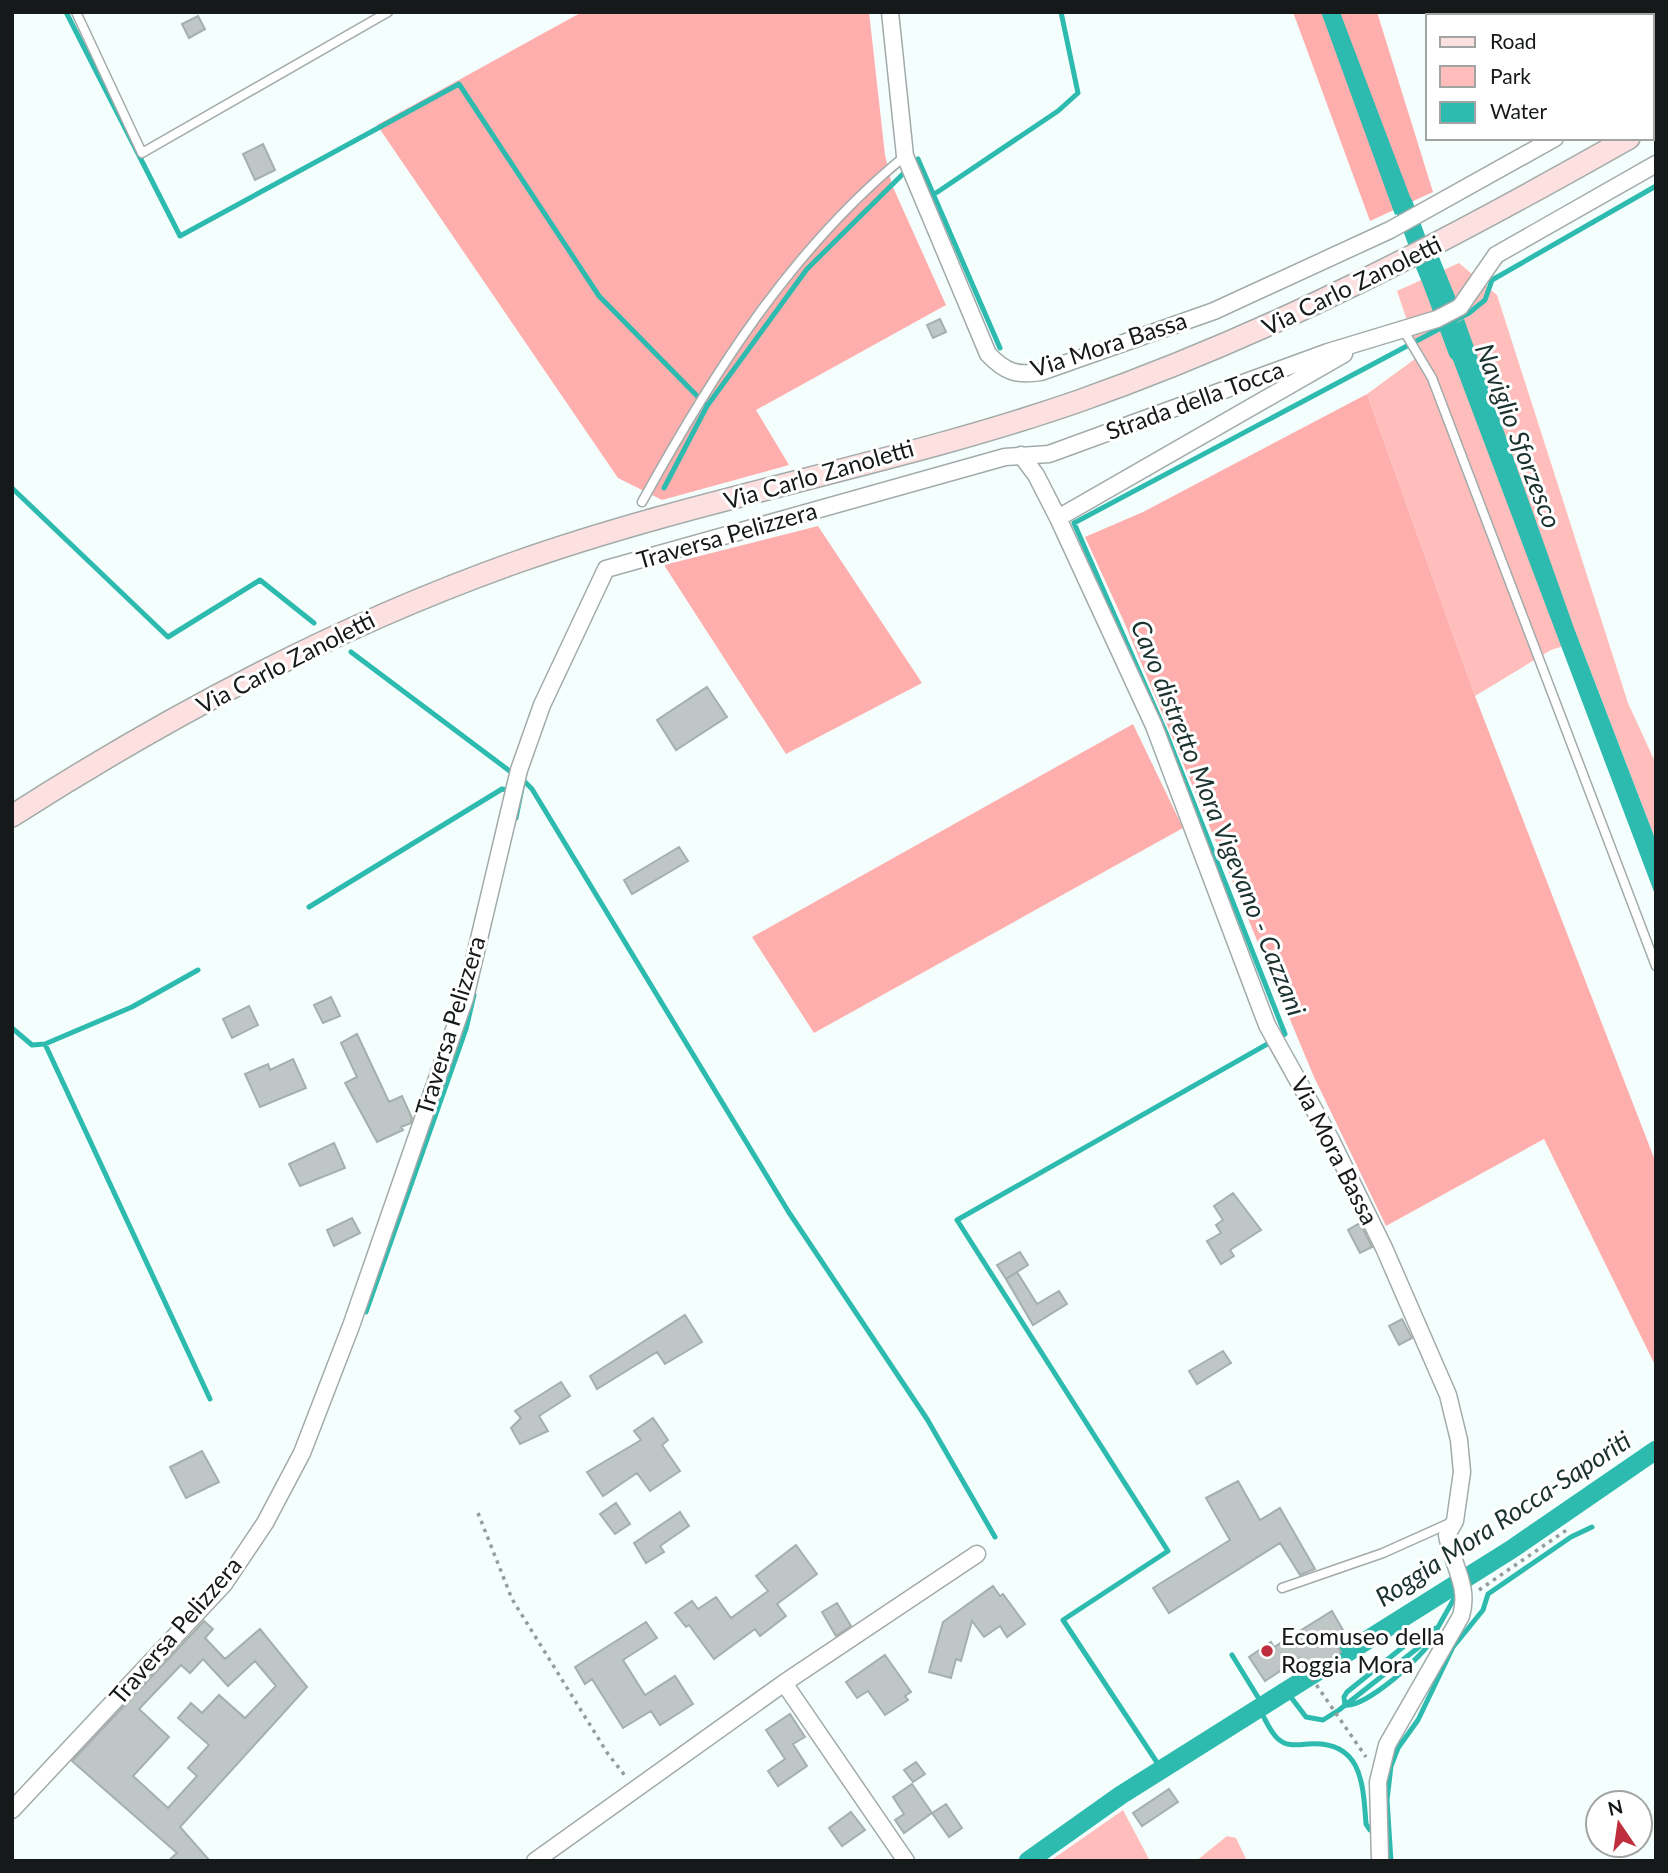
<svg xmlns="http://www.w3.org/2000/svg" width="1668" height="1873" font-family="Lato,sans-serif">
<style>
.green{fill:#ffbebb}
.forest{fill:#feafad}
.water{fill:#2dbbaf}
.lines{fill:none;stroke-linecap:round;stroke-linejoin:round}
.stream{stroke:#2dbbaf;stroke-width:5}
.canal{stroke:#2dbbaf;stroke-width:19}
.building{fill:#bec7c6;stroke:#a6afae;stroke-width:2;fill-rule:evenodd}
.lane-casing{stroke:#a2abaa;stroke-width:11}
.street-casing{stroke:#a2abaa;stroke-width:19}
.secondary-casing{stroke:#a2abaa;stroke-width:24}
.path{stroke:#959c9b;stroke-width:3.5;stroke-dasharray:3.5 5;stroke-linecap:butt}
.lane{stroke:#fff;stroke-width:8}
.street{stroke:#fff;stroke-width:16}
.secondary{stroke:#fde1e1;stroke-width:21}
.poi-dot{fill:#bf2e3c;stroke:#fff;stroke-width:2.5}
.labels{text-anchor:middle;stroke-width:6;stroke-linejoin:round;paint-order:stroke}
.street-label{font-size:24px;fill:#161919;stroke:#fff}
.poi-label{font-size:24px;fill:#161919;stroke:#fff;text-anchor:start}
.water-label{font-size:26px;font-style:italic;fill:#1b322f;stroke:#fff}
</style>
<rect width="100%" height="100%" fill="#f4fefc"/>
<path class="green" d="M1459 263 1497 295 1628 703 1656 764V841L1579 641 1551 650 1475 696 1367 394 1419 356 1397 291Z
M1123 1810 1150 1861H1050Z
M1227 1836 1236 1838 1247 1861H1196Z"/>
<path class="forest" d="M582 12H869L885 155 892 185 946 305 756 410 789 465 662 500 618 478 377 125Z
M1293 12H1377L1433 192 1370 221Z
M1367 394 1475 696 1656 1163V1367L1544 1139 1386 1226 1314 1077 1125 624 1085 537 1143 512Z
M818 526 922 683 786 754 664 565Z
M1133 724 1183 828 814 1033 752 937Z"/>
<path class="water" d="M1321 12H1340L1414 207 1395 215Z
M1439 257 1457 301 1435 312 1416 268Z
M1464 319 1574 628 1656 841V897L1442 331Z"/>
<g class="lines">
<path class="stream" d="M66 12 180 236 459 84 599 296 707 406
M933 195 1058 111 1078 93 1061 12
M12 488 168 637 260 580 314 623
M664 488 707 406 807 269 918 159 1000 348
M351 652 511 772
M521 778 532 789 788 1211 927 1419 995 1537
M516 818 523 783
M309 907 502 789 507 790
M12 1028 32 1045 45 1044 132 1007 198 970
M45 1044 210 1399
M366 1312 466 1029 474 995
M1433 1637C1425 1656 1365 1708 1345 1705L1344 1697 1347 1692 1408 1643 1436 1628
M1232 1655 1264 1707
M1287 1692 1306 1717 1323 1720 1339 1710 1433 1636 1455 1597 1452 1585
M1260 1710C1265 1719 1270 1731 1277 1738 1286 1747 1297 1745 1308 1744 1362 1740 1363 1783 1366 1824L1370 1830 1378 1829
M1162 1770 1063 1620 1168 1551 957 1220 1285 1034 1166 733 1074 523 1469 313 1485 300 1492 280 1656 186
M1391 1861 1387 1800 1391 1766 1398 1748 1418 1720 1453 1647 1483 1610 1488 1594 1571 1537 1592 1527"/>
<path class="canal" d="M1403 203 1458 352
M1028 1861 1121 1795 1512 1549 1656 1450"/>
</g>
<path class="building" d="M198 16 205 29 189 38 182 24Z
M263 144 275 170 255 180 243 154Z
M940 319 946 332 933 338 927 325Z
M707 687 727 717 676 750 657 720Z
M679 847 688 861 632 894 624 880Z
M331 997 340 1016 323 1023 314 1005Z
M249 1006 258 1025 232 1038 223 1019Z
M357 1034 389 1102 402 1096 412 1118 411 1123 401 1127 403 1130 377 1142 345 1083 357 1077 341 1043Z
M293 1059 306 1088 260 1107 245 1074 268 1064 270 1070Z
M334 1143 345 1168 300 1186 289 1164Z
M1233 1193 1261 1230 1230 1250 1234 1256 1221 1264 1207 1241 1221 1233 1216 1225 1223 1220 1214 1206Z
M352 1218 360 1233 334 1246 327 1230Z
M1360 1223 1372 1247 1360 1253 1348 1230Z
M1020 1252 1028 1265 1006 1279 997 1265Z
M1017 1272 1037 1304 1059 1291 1067 1304 1033 1325 1006 1279Z
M685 1315 702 1342 665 1364 657 1352 597 1389 590 1376Z
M1402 1319 1412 1338 1399 1345 1389 1326Z
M1223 1351 1231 1363 1197 1384 1189 1371Z
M561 1382 570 1396 539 1416 548 1431 520 1444 511 1428 521 1418 515 1411Z
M653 1418 668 1440 662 1445 680 1471 650 1491 637 1473 603 1496 587 1472 641 1440 634 1431Z
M202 1451 219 1482 186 1498 170 1467Z
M1238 1481 1260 1520 1280 1508 1315 1569 1300 1575 1280 1543 1169 1613 1153 1588 1230 1540 1206 1498Z
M616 1503 630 1524 615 1534 600 1514Z
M680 1512 689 1526 660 1546 664 1552 646 1563 634 1543Z
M796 1545 817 1574 777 1604 786 1616 760 1636 755 1629 714 1659 689 1625 686 1627 675 1613 692 1601 698 1609 716 1597 731 1618 768 1591 756 1576Z
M993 1586 1000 1596 1003 1594 1025 1624 1007 1637 1000 1626 984 1637 972 1621 961 1661 956 1659 951 1678 929 1672 943 1622Z
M837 1603 851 1626 836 1636 822 1612Z
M1332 1611 1343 1630 1331 1636 1341 1652 1309 1673 1300 1658 1265 1681 1249 1657 1271 1642 1274 1647Z
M204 1621 213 1629 205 1638 225 1659 260 1629 307 1687 180 1827 210 1861H168L177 1853 72 1761ZM203 1659 228 1686 255 1661 276 1686 245 1718 219 1695 202 1713 191 1703 178 1718 209 1745 188 1768 197 1776 168 1808 133 1776 169 1737 139 1709 181 1665 190 1673Z
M646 1622 657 1638 623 1660 645 1695 675 1676 693 1704 660 1725 651 1711 623 1728 592 1679 585 1684 575 1667Z
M885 1655 911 1692 905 1696 908 1700 885 1715 868 1691 857 1698 846 1682Z
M790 1714 805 1737 793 1744 807 1766 778 1786 768 1771 785 1759 766 1730Z
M916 1762 925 1774 913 1782 904 1770Z
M912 1784 932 1813 946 1804 962 1828 949 1837 932 1813 904 1833 895 1820 904 1814 893 1797Z
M1169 1789 1178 1802 1142 1826 1133 1813Z
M851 1812 865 1830 842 1846 829 1828Z"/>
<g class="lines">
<g class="lane-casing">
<path id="lane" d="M76 12 142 153 388 12
M1404 331 1432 378 1656 966
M642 502C712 375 791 249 905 156
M1282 1588 1383 1553 1452 1522"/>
</g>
<g class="street-casing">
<path id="street" d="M890 12 905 156 988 354C1005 372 1017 376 1041 372L1214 311 1390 230 1555 138
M1652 83 1656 81
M1021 455 1036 475 1058 518 1154 726 1267 1025 1331 1140 1384 1248 1448 1395 1459 1440 1462 1472 1455 1521 1447 1535C1452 1565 1470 1586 1461 1616L1387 1745 1378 1782 1380 1861
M1058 518 1344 354
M784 1683 906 1861
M12 1810 224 1584 265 1523 302 1453 351 1326 465 998 519 770 542 705 606 569 1005 457 1049 454 1328 352 1437 319 1460 307 1496 255 1656 164
M535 1861 784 1683 977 1554"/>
</g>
<g class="secondary-casing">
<path id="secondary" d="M1652 125 1656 123
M12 816C171 714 339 625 517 562 701 497 895 465 1079 401 1275 332 1449 240 1629 138"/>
</g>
<path class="path" d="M478 1513 512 1599 608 1754 626 1777
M1479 1590 1568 1529
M1302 1664 1366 1757"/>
<use href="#lane" class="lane"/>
<use href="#street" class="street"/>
<use href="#secondary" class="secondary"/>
</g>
<circle class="poi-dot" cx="1267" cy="1651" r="7"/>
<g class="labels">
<g class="street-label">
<text transform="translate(1352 286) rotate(-26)" y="8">Via Carlo Zanoletti</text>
<text transform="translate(1109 345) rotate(-18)" y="8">Via Mora Bassa</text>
<text transform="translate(1195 401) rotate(-20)" y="8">Strada della Tocca</text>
<text transform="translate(819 475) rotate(-16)" y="8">Via Carlo Zanoletti</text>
<text transform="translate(727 536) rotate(-16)" y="8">Traversa Pelizzera</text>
<text transform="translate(286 663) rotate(-27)" y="8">Via Carlo Zanoletti</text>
<text transform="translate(451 1026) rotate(-73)" y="8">Traversa Pelizzera</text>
<text transform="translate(1334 1151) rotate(63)" y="8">Via Mora Bassa</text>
<text transform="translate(176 1631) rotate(-49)" y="8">Traversa Pelizzera</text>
</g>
<g class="poi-label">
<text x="1281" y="1645">Ecomuseo della<tspan x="1281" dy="28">Roggia Mora</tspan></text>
</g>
<g class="water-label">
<text transform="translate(1518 436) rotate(69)" y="9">Naviglio Sforzesco</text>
<text transform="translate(1218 818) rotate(68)" y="9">Cavo distretto Mora Vigevano - Cazzani</text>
<text transform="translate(1503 1519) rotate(-33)" y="9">Roggia Mora Rocca-Saporiti</text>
</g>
</g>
<rect width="1668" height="1873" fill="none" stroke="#161919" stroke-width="28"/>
<rect x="1426" y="14" width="228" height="126" fill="#ffffff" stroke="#a2a3a3" stroke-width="2"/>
<rect x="1440" y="37" width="35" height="10" fill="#fde1e1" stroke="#a2a3a3" stroke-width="2"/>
<text x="1490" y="49" font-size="21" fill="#161919">Road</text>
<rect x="1440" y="66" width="35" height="21" fill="#ffbebb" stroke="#a2a3a3" stroke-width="2"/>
<text x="1490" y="84" font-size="21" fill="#161919">Park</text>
<rect x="1440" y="102" width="35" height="21" fill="#2dbbaf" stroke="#a2a3a3" stroke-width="2"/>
<text x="1490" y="119" font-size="21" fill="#161919">Water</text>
<g transform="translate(1619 1824) rotate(347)"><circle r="33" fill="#ffffff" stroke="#a2a3a3" stroke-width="2"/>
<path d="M0-5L12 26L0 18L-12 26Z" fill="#bf2e3c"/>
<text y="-10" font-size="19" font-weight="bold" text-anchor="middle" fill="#161919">N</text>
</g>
</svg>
